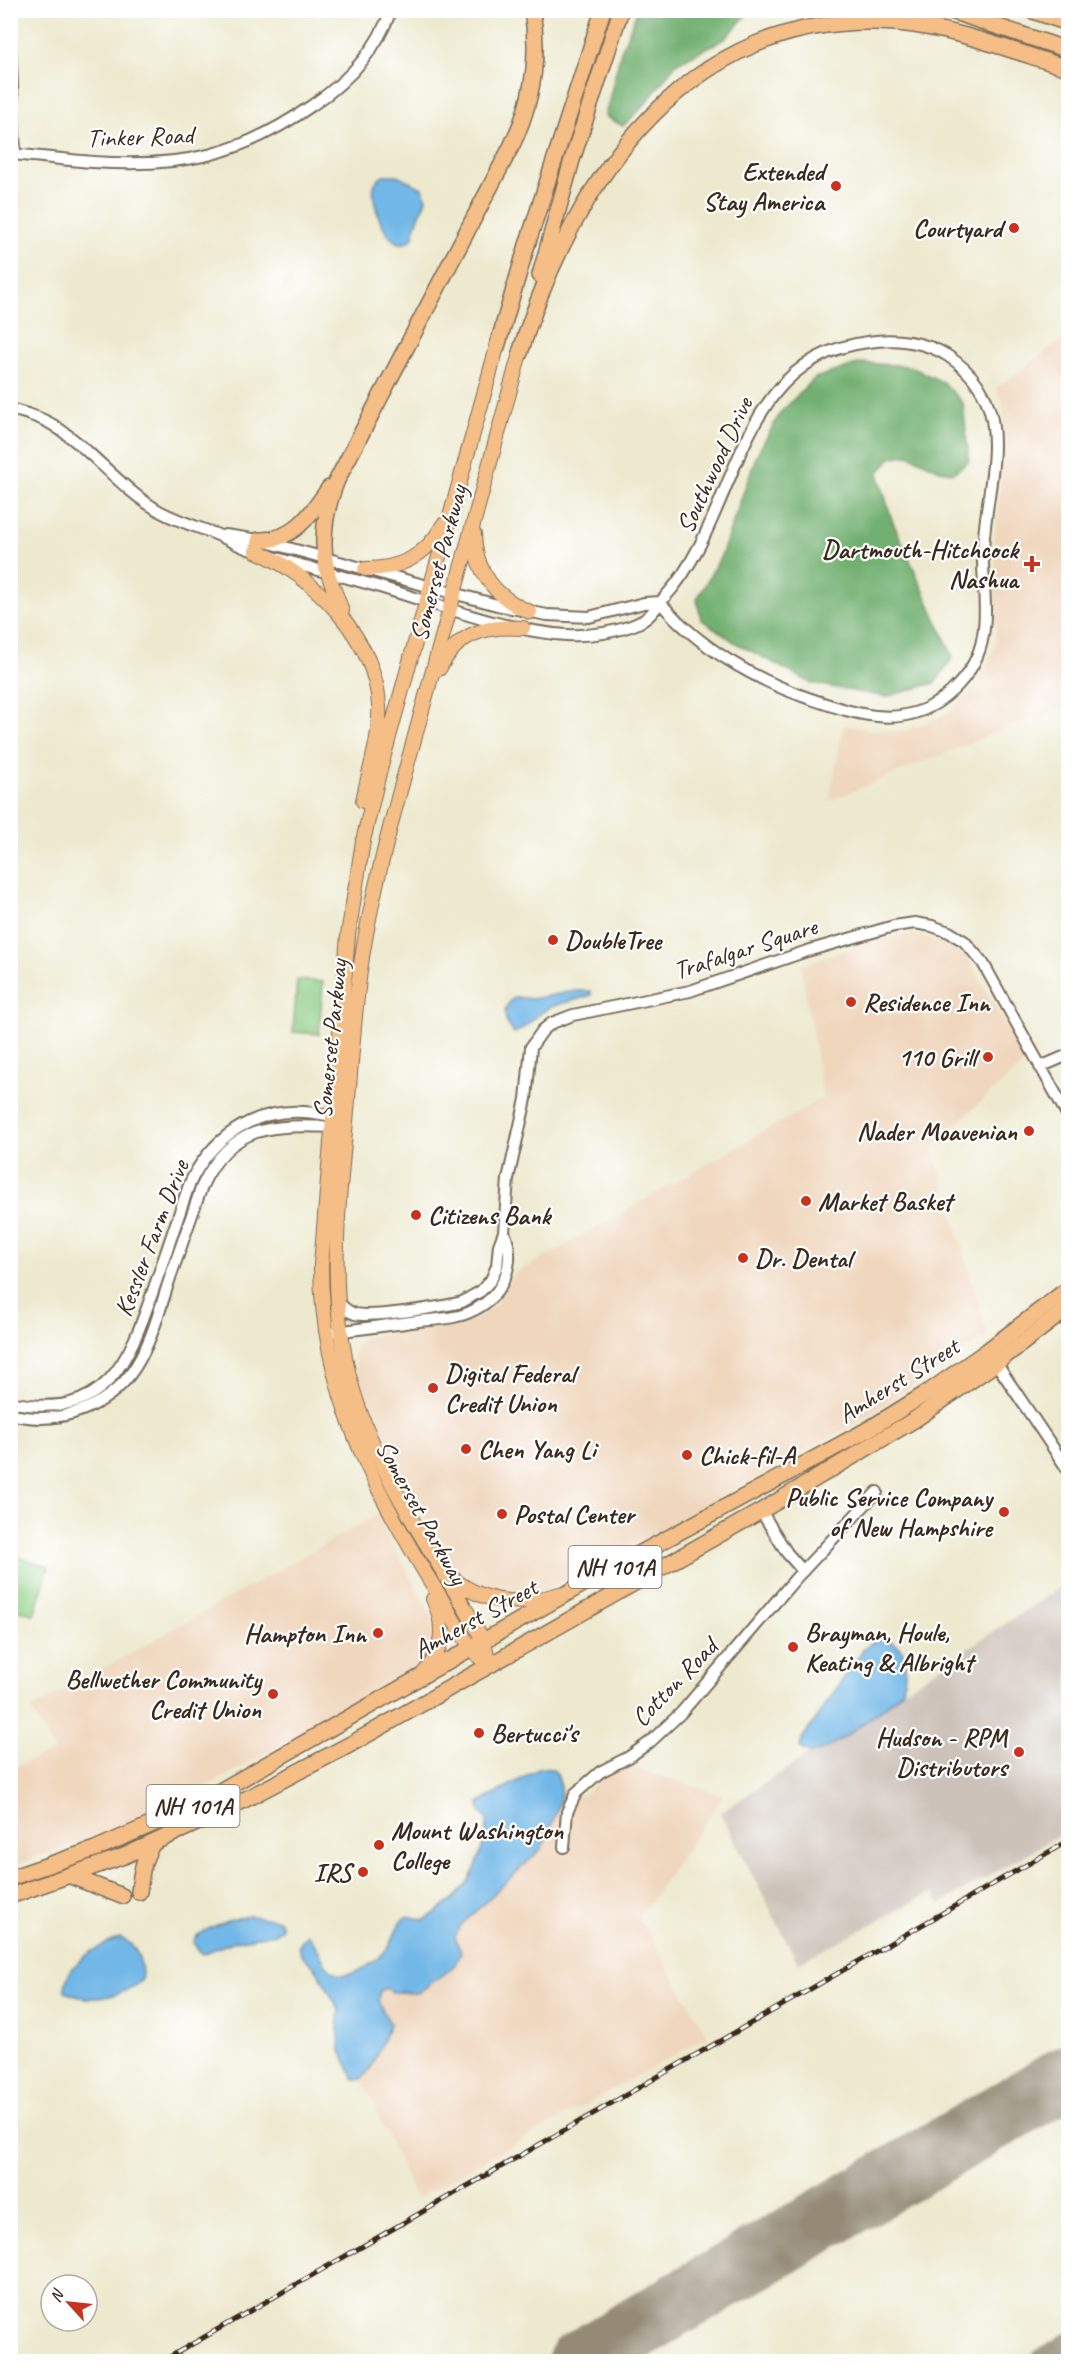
<svg xmlns="http://www.w3.org/2000/svg" width="1079" height="2372" font-family="Caveat,sans-serif">
<style>
.built{fill:#efd6bc}
.industrial{fill:#cdc2b9}
.green{fill:#8dcc83;stroke:#647b50;stroke-width:1.5}
.forest{fill:#72b071;stroke:#566d48;stroke-width:1.5}
.water{fill:#71b7e7;stroke:#567082;stroke-width:1.5}
.lines{fill:none;stroke-linecap:round;stroke-linejoin:round}
.taxiway{stroke:#948a76;stroke-width:26}
.runway{stroke:#948a76;stroke-width:63}
.minor-casing{stroke:#796d5c;stroke-width:14}
.major-casing{stroke:#796d5c;stroke-width:16}
.highway-casing{stroke:#796d5c;stroke-width:18}
.minor{stroke:#fff;stroke-width:10}
.major{stroke:#f5be86;stroke-width:14}
.highway{stroke:#f5be86;stroke-width:15}
.rail-casing{stroke:#3b2a1e;stroke-width:5}
.rail{stroke:#fff;stroke-width:3;stroke-dasharray:9;stroke-linecap:butt}
.poi-dot{fill:#c8321e;stroke:#fff;stroke-width:2}
.labels{text-anchor:middle;stroke-width:4.5;stroke-linejoin:round;paint-order:stroke}
.shield{fill:#fff;stroke:#766a62;stroke-width:1.5}
.shield-label{font-size:24px;font-weight:bold;fill:#3b2a1e}
.street-label{font-size:26px;fill:#3b2a1e;stroke:#fff}
.poi-label{font-size:26px;font-weight:bold;fill:#3b2a1e;stroke:#fff;text-anchor:start}
</style>
<rect width="100%" height="100%" fill="#fff"/>
<filter id="ink" filterUnits="userSpaceOnUse"><feTurbulence type="fractalNoise" baseFrequency=".0167" numOctaves="2"/><feDisplacementMap in="SourceGraphic" scale="12" xChannelSelector="R" yChannelSelector="G"/><feConvolveMatrix kernelMatrix="1 2 1 2 8 2 1 2 1" color-interpolation-filters="sRGB"/></filter>
<filter id="wash" filterUnits="userSpaceOnUse"><feTurbulence type="fractalNoise" baseFrequency=".008" numOctaves="4" result="noise"/><feDisplacementMap in="SourceGraphic" scale="24" xChannelSelector="R" yChannelSelector="G"/><feGaussianBlur stdDeviation="1.35" result="paint"/><feColorMatrix in="noise" values="0 0 0 0 0 0 0 0 0 0 0 0 0 0 0 0 0 1.4 0 .05"/><feComposite in="paint" operator="in"/></filter>
<g filter="url(#wash)">
<rect width="100%" height="100%" fill="#ede9cf"/>
<path class="built" d="M1068 335V707L1013 725 829 801 844 725 876 730 901 731 920 726 943 715 964 698 987 667 996 642 995 533 1004 442 1002 400 996 388Z
M914 933 948 943 968 958 1026 1062 932 1145 988 1335 865 1418 695 1512 544 1591 529 1595 513 1594 479 1588 466 1581 453 1566 396 1471 378 1433 362 1391 353 1354 356 1345 366 1337 454 1324 476 1319 497 1303 513 1275 823 1098 801 966 862 944Z
M377 1515 432 1617 433 1636 427 1656 409 1674 182 1800 108 1832 11 1866V1768L55 1751 31 1709Z
M625 1765 723 1796 639 1918 708 2036 416 2199 362 2079 371 2067 390 2024 384 2010 378 2001 380 1991 386 1988 393 1992 456 1944 455 1936 461 1925 541 1849 549 1833 560 1801 561 1787 583 1796 598 1781Z"/>
<path class="industrial" d="M1068 1582V1830L941 1904 932 1892 798 1963 720 1813Z"/>
<path class="green" d="M297 980 323 982 319 1034 293 1032Z
M11 1554 49 1567 34 1615 11 1607Z"/>
<path class="forest" d="M637 11H750L725 39 677 63 643 107 623 126 605 116 621 51Z
M861 363 909 366 943 382 963 403 969 461 953 473 940 470 909 455 892 457 878 473 892 520 953 657 935 683 885 697 811 683 736 643 701 619 697 599 721 556 757 454 781 412 815 378Z"/>
<path class="water" d="M383 175H397L422 188 426 199 414 230 413 238C390 261 370 203 374 186 375 181 379 178 383 175Z
M574 991H591V995C578 1000 562 1002 549 1008 537 1013 525 1030 514 1033 503 1020 501 1007 515 997L532 999Z
M884 1639C911 1646 906 1666 903 1690 888 1706 837 1745 817 1752 810 1755 805 1752 800 1748L802 1739 863 1650 875 1640Z
M540 1768 552 1769 557 1774 561 1787 560 1801 549 1833 541 1849 461 1925 455 1936 461 1953 454 1966 418 1993 393 1992 386 1988 380 1991 378 2001 390 2024 371 2067 362 2079H354L341 2051 338 2028 339 2010 317 1970 301 1954 298 1947 307 1934C318 1944 321 1964 334 1972 350 1983 384 1957 391 1943 397 1932 396 1924 408 1916L424 1920C466 1896 478 1873 487 1827V1819L481 1813 479 1803Z
M252 1916 279 1920 282 1928 275 1934 235 1941 202 1954 193 1943 195 1937C212 1926 231 1917 252 1916Z
M120 1938C137 1942 144 1966 141 1981 121 1997 88 2005 65 1991 64 1964 98 1946 120 1938Z"/>
<g class="lines">
<path class="taxiway" d="M1037 2094 1058 2090 1068 2092
M605 2362 608 2352 619 2339
M1042 2362 1068 2346"/>
<path class="runway" d="M579 2362 1068 2076"/>
</g>
</g>
<g filter="url(#ink)">
<g class="lines">
<g class="minor-casing">
<path id="minor" d="M10 43 15 154
M10 154C38 156 65 160 93 162 181 168 241 156 314 104 348 81 377 50 391 10
M10 409C25 413 40 417 53 425 93 450 120 489 161 512 178 521 195 526 213 533 224 537 235 544 246 548 290 564 336 574 380 587 440 605 504 631 567 635 589 636 611 633 631 626 651 619 652 611 665 597 740 516 733 358 868 342 894 338 925 341 948 356 1022 405 985 480 983 552 982 579 988 608 983 635 980 656 968 676 952 691 907 733 858 715 805 697 752 678 697 646 660 602
M225 535 259 540 497 605 547 615 589 617 644 603 660 602
M1040 1067 1068 1055
M337 1299C341 1306 346 1311 355 1314 373 1318 442 1307 462 1302L481 1291 491 1280 497 1266 499 1245 504 1232 508 1179 526 1099 531 1047 543 1030 552 1023 573 1015 690 991 807 951 894 926 915 923 932 926 949 932 964 941 983 963 1068 1116
M336 1332C364 1328 391 1325 419 1321 437 1319 458 1319 474 1310 504 1295 517 1262 504 1232
M996 1363 1068 1470
M10 1402C107 1422 129 1362 155 1285 166 1252 178 1218 189 1185 210 1139 252 1109 303 1112 315 1113 329 1114 340 1120
M10 1414C61 1427 115 1406 140 1359 154 1334 161 1305 170 1278 181 1247 191 1217 202 1186 232 1121 277 1125 339 1127
M761 1511 787 1553 803 1571
M564 1847 567 1812 576 1793 600 1772 629 1757 650 1742 681 1713 796 1578 877 1492"/>
</g>
<g class="major-casing">
<path id="major" d="M474 534C475 572 496 598 530 612
M256 551C314 575 376 640 379 706 381 737 369 770 363 801
M365 569C401 569 426 556 443 525
M327 571 342 611
M439 669C458 633 484 625 523 628
M449 1575C481 1604 519 1607 559 1594
M489 1666C467 1649 454 1619 439 1595 374 1492 321 1390 321 1265L348 935 363 841 379 773 497 347
M489 1666 485 1646 478 1631C436 1556 384 1485 357 1403 325 1308 338 1208 347 1111 351 1064 354 1017 360 971 367 920 379 870 392 820L520 353
M422 1675C443 1652 447 1627 433 1599"/>
</g>
<g class="highway-casing">
<path id="highway" d="M948 10 1068 50
M1030 10 1068 23
M540 275 572 160 621 10
M497 347 527 245 603 10
M520 353C574 178 690 7 897 23 955 28 1013 51 1068 68
M259 540C293 542 312 513 329 488
M327 571C320 539 325 510 337 480L511 147C532 104 540 58 532 10
M71 1876 122 1896
M10 1878 95 1849 192 1807 578 1587 869 1429 930 1391 987 1351 1068 1289
M139 1892C141 1873 143 1859 153 1843
M10 1896 124 1856 223 1811 351 1744 761 1511 914 1420 996 1363 1068 1308"/>
</g>
<use href="#minor" class="minor"/>
<use href="#major" class="major"/>
<use href="#highway" class="highway"/>
<g class="rail-casing">
<path id="rail" d="M161 2362 1068 1841"/>
</g>
<use href="#rail" class="rail"/>
</g>
</g>
<g class="poi-dot">
<circle cx="836" cy="186" r="6"/>
<circle cx="1014" cy="228" r="6"/>
<path d="M1029 555h6v6h6v6h-6v6h-6v-6h-6v-6h6z"/>
<circle cx="553" cy="940" r="6"/>
<circle cx="851" cy="1002" r="6"/>
<circle cx="988" cy="1057" r="6"/>
<circle cx="1029" cy="1131" r="6"/>
<circle cx="806" cy="1201" r="6"/>
<circle cx="416" cy="1215" r="6"/>
<circle cx="743" cy="1258" r="6"/>
<circle cx="433" cy="1388" r="6"/>
<circle cx="466" cy="1449" r="6"/>
<circle cx="687" cy="1455" r="6"/>
<circle cx="1004" cy="1512" r="6"/>
<circle cx="502" cy="1514" r="6"/>
<circle cx="378" cy="1633" r="6"/>
<circle cx="793" cy="1647" r="6"/>
<circle cx="273" cy="1694" r="6"/>
<circle cx="479" cy="1733" r="6"/>
<circle cx="1019" cy="1752" r="6"/>
<circle cx="379" cy="1845" r="6"/>
<circle cx="363" cy="1872" r="6"/>
</g>
<g class="labels">
<g class="shield">
<rect x="568.5" y="1546" width="93" height="42" rx="4.5"/>
<rect x="146.5" y="1785" width="93" height="42" rx="4.5"/>
</g>
<g class="shield-label">
<text x="615" y="1575">NH 101A</text>
<text x="193" y="1814">NH 101A</text>
</g>
<g class="street-label">
<text transform="translate(140 136) rotate(-2)" y="9">Tinker Road</text>
<text transform="translate(714 465) rotate(-65)" y="9">Southwood Drive</text>
<text transform="translate(438 563) rotate(-75)" y="9">Somerset Parkway</text>
<text transform="translate(745 948) rotate(-18)" y="9">Trafalgar Square</text>
<text transform="translate(330 1039) rotate(-84)" y="9">Somerset Parkway</text>
<text transform="translate(151 1238) rotate(-69)" y="9">Kessler Farm Drive</text>
<text transform="translate(898 1380) rotate(-32)" y="9">Amherst Street</text>
<text transform="translate(422 1512) rotate(61)" y="9">Somerset Parkway</text>
<text transform="translate(475 1618) rotate(-29)" y="9">Amherst Street</text>
<text transform="translate(674 1682) rotate(-46)" y="9">Cotton Road</text>
</g>
<g class="poi-label">
<text x="824" y="180" text-anchor="end">Extended<tspan x="824" dy="30">Stay America</tspan></text>
<text x="1002" y="237" text-anchor="end">Courtyard</text>
<text x="1018" y="558" text-anchor="end">Dartmouth-Hitchcock<tspan x="1018" dy="30">Nashua</tspan></text>
<text x="565" y="949">DoubleTree</text>
<text x="863" y="1011">Residence Inn</text>
<text x="976" y="1066" text-anchor="end">110 Grill</text>
<text x="1017" y="1140" text-anchor="end">Nader Moavenian</text>
<text x="818" y="1210">Market Basket</text>
<text x="428" y="1224">Citizens Bank</text>
<text x="755" y="1267">Dr. Dental</text>
<text x="445" y="1382">Digital Federal<tspan x="445" dy="30">Credit Union</tspan></text>
<text x="478" y="1458">Chen Yang Li</text>
<text x="699" y="1464">Chick-fil-A</text>
<text x="992" y="1506" text-anchor="end">Public Service Company<tspan x="992" dy="30">of New Hampshire</tspan></text>
<text x="514" y="1523">Postal Center</text>
<text x="805" y="1641">Brayman, Houle,<tspan x="805" dy="30">Keating &amp; Albright</tspan></text>
<text x="366" y="1642" text-anchor="end">Hampton Inn</text>
<text x="261" y="1688" text-anchor="end">Bellwether Community<tspan x="261" dy="30">Credit Union</tspan></text>
<text x="491" y="1742">Bertucci's</text>
<text x="1007" y="1746" text-anchor="end">Hudson - RPM<tspan x="1007" dy="30">Distributors</tspan></text>
<text x="391" y="1839">Mount Washington<tspan x="391" dy="30">College</tspan></text>
<text x="351" y="1881" text-anchor="end">IRS</text>
</g>
</g>
<rect width="1079" height="2372" fill="none" stroke="#fff" stroke-width="36"/>
<g transform="translate(69 2303) rotate(297)"><circle r="28" fill="#ffffff" stroke="#b1aaa5" stroke-width="1.5"/>
<path d="M0-4.5L10 22L0 15L-10 22Z" fill="#c8321e"/>
<text y="-9" font-size="16" font-weight="bold" text-anchor="middle" fill="#3b2a1e">N</text>
</g>
</svg>
